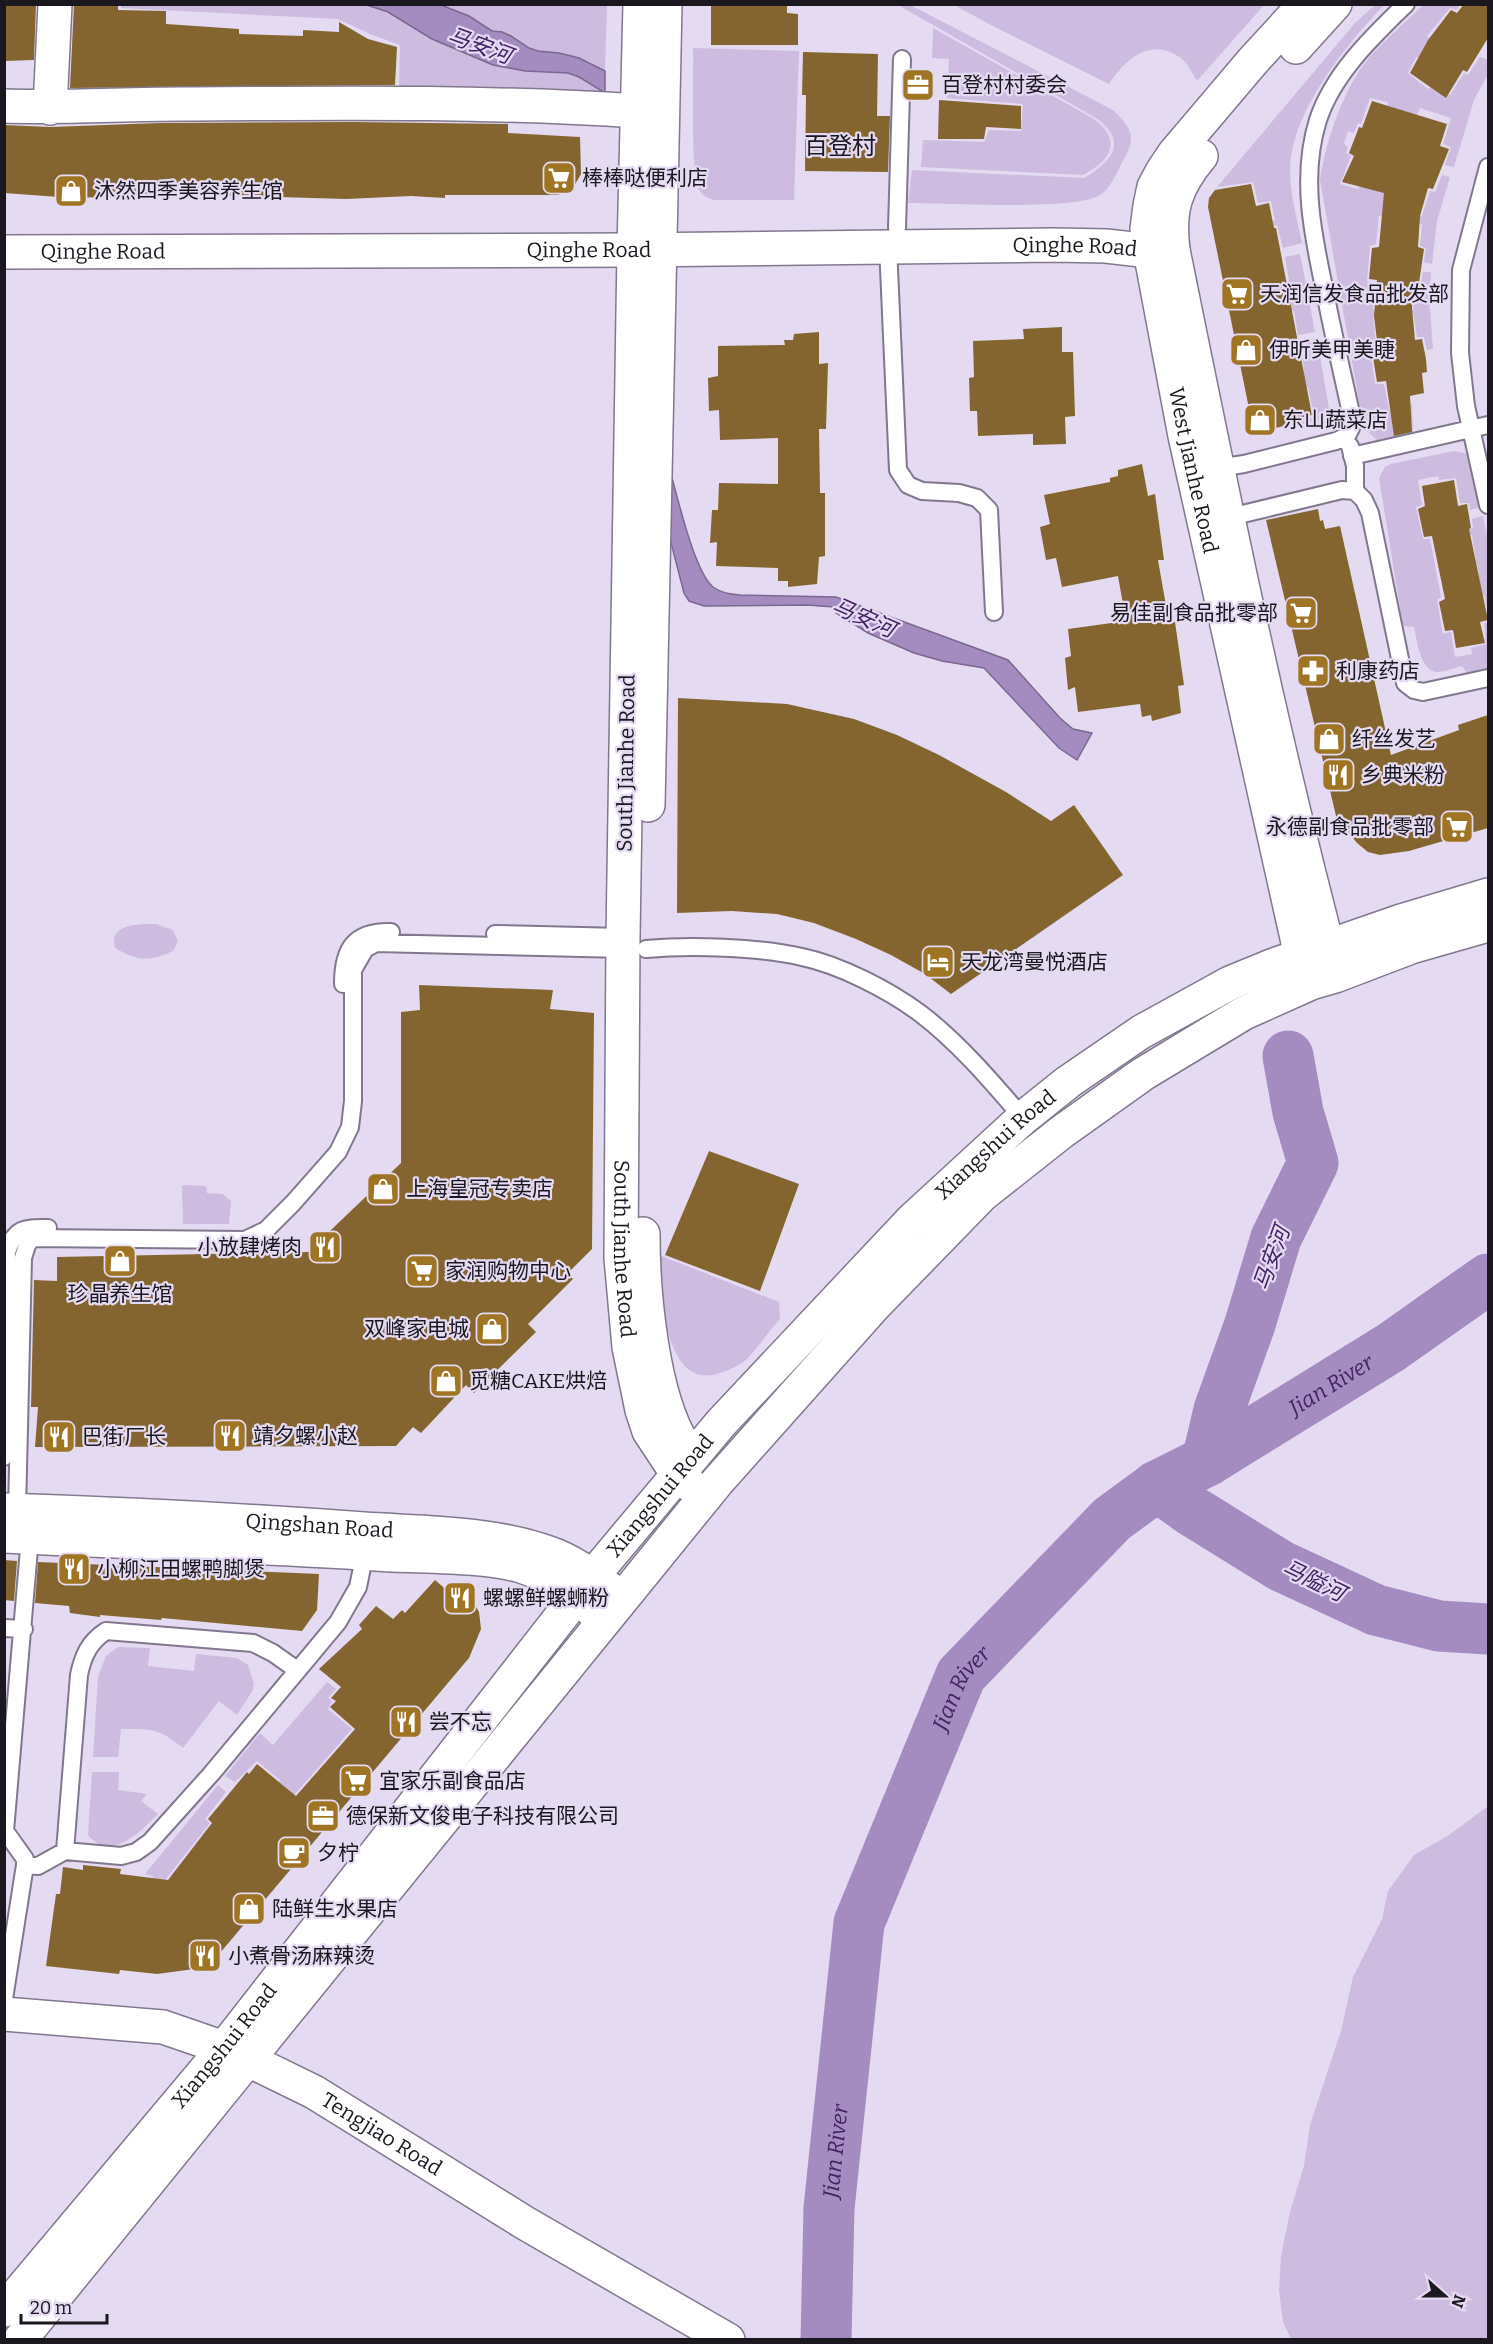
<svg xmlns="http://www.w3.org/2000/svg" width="1493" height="2344" font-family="Bitter,'Noto Sans SC',serif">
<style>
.green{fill:#cdbce0}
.water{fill:#a48bc0;stroke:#7b6890;stroke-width:1.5}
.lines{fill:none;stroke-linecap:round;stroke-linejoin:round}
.river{stroke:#a48bc0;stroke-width:51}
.building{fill:#85652f}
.service-casing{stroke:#82788d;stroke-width:20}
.minor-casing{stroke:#82788d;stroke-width:36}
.tertiary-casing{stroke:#82788d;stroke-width:36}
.secondary-casing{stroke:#82788d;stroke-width:36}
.primary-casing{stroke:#82788d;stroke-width:36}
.service{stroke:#fff;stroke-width:16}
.minor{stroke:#fff;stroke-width:33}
.tertiary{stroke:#fff;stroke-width:33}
.secondary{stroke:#fff;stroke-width:33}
.primary{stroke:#fff;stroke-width:33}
.labels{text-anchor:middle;stroke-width:4.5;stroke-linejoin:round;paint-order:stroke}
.poi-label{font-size:21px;fill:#1b171f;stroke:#e4daf1;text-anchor:start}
.street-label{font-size:21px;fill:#1b171f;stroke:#e4daf1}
.water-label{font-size:22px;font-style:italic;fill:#452263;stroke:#e4daf1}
.quarter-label{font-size:24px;fill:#1b171f;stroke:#e4daf1}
</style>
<rect width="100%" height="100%" fill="#e4daf1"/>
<path class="green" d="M121 4 367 5 388 12 432 39 493 65 524 71 568 73 579 77 605 93 399 88 400 45 370 34 338 19 121 8Z
M433 5H607L605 71C590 64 575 55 557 53 548 52 539 53 530 48 523 45 517 39 511 35 503 31 495 33 488 29 470 20 454 7 433 5Z
M898 5H910L1113 110C1132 128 1137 137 1123 161 1117 172 1111 188 1100 195 1076 211 944 203 908 203L912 170 1084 178C1112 162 1129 141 1096 118Z
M954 5H1264L1197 81C1193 74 1189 66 1184 61 1154 35 1127 57 1109 84L991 25Z
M1375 5H1384C1346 45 1291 112 1290 170 1290 194 1297 219 1302 243L1283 248 1277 225 1271 227 1270 223 1275 220 1271 201 1258 203 1253 182 1217 187 1355 23Z
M1423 5H1460L1456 10 1450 8 1427 36 1432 41 1421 59 1416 57 1408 73 1428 89 1433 86 1450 95 1464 73 1468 75 1480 57 1488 60V74L1474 100 1454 167 1445 165 1451 147 1443 144 1451 118 1420 108 1410 131 1387 107 1388 102 1370 98 1361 124 1358 123 1354 133 1348 131 1344 144 1348 147 1346 153 1351 156 1340 184 1358 189 1361 185 1376 178 1399 216H1379L1376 244 1370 246 1367 281 1375 283 1373 310 1384 312V314L1373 317 1376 347 1370 350 1375 384H1384L1389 410 1412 404 1413 436 1380 443 1367 431 1362 418 1320 180C1325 145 1342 93 1364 64 1381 42 1404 24 1423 5Z
M933 28 1094 119C1123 142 1111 160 1083 175L921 167 923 140 984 142 989 130 1021 131 1023 104 947 98 949 59 932 58Z
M693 48 799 51 794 200H714C707 198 703 196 699 190 690 173 694 73 693 48Z
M1442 175 1450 177 1437 221 1432 264 1424 262 1426 248 1420 246 1422 224 1407 220 1408 215 1422 216 1430 191 1435 192Z
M1300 254 1315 332 1298 335 1294 311 1285 313 1281 295 1291 292 1285 257Z
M1423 272H1431L1429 296 1433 349 1427 350 1424 337H1417L1413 312 1395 314V311L1413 310 1417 286 1421 285Z
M1317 338 1329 409 1325 419 1303 424 1302 420 1314 417 1308 387 1302 389 1299 372 1304 369 1300 342Z
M1454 451 1468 454 1471 459 1481 507 1470 510 1469 503H1460L1456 478 1439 480 1438 476 1418 480 1422 505 1416 507 1423 539H1430L1441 597 1437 600 1443 634 1451 632 1455 657 1472 654 1471 648 1486 644 1484 623H1488V668L1467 673 1462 666C1454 668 1445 672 1438 672 1420 672 1417 640 1414 627L1403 626 1379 478 1385 467 1391 464Z
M1483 516 1488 540 1487 607 1484 595 1476 596 1481 588 1477 563 1465 566 1464 563 1476 559 1472 535 1466 536 1465 531 1473 528 1472 519Z
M145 924H156L173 930 178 941 173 951C149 962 137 961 115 948 109 928 129 925 145 924Z
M182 1185 206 1186 207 1193 223 1194 231 1201 229 1224H183Z
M656 1254 779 1302 780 1319C769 1331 759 1346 748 1358 740 1365 730 1370 720 1373 663 1393 661 1288 656 1254Z
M118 1647 150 1648 148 1666 194 1671 196 1654 237 1658 248 1665 254 1684 253 1690 237 1715 219 1701 183 1748C158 1728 153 1729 121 1729L118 1757H93L98 1677 106 1656Z
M327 1682 336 1689 328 1698 332 1701 328 1709 352 1729 288 1802 276 1787 280 1780 257 1761 235 1782 225 1776 260 1733 273 1745Z
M92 1772H119L118 1790 147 1794 141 1801 158 1814C140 1832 111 1863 88 1835Z
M218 1785 226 1792 205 1819 210 1823 158 1889 152 1893 153 1876 145 1874Z
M1488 1806V2339H1291L1283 2322 1279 2290 1281 2256 1290 2212 1304 2166 1310 2125 1341 2031 1353 1977 1382 1919 1388 1891 1414 1855 1449 1835Z"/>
<path class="water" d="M367 5H441L469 16 492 31 502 32 511 36 529 48 538 51 559 53 579 58 605 71V93L579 77 568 73 525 71 493 65 432 39 388 12Z
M672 478C679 503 695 572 713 587 721 593 730 594 740 595L836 597 1008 660 1060 718 1073 729 1092 733 1077 760 1059 748 984 668 942 661 914 653 868 633 836 613 834 607 807 605 704 606 689 601 684 593 669 535Z"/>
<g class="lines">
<g class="river">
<path d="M1207 1461 1219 1410 1250 1324 1276 1238 1313 1163 1298 1112 1288 1056"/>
<path d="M1157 1486 1192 1511 1281 1566 1376 1610 1439 1626 1488 1629"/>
<path id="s1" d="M826 2340 829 2208 859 1923 961 1675 1112 1519 1157 1486 1207 1461 1390 1348 1488 1279"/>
</g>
</g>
<path class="building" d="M4 4H36L34 60 4 61Z
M74 4H118V10L166 11V24L239 29V34L303 36V30L339 32V22L368 39 397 47 395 85 70 88Z
M711 4H787V13L798 14V45H711Z
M1464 4H1488V38L1467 72 1463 70 1446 98 1410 73 1428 40 1451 10 1457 13Z
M803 52 878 54 877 116H890L888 172 805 171 806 95H802Z
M939 100 1021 106V129L986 127 984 139H938Z
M1372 101 1447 124 1440 146 1449 149 1433 189 1428 188 1420 216 1418 247 1424 249 1419 283H1414L1412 308 1415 340 1422 339 1426 359 1427 372 1422 373 1424 393 1410 396 1412 432 1394 436 1386 381 1377 382 1372 351 1378 349 1374 316 1377 280 1369 279 1372 248 1379 247 1384 193 1342 182 1354 156 1349 153 1359 127 1362 128Z
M353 122 508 124V133L580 137 581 174 573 188 558 195H445V198L411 196 346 199 182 194H154L133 198 59 197 4 193V125L50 127 160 123Z
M1251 184 1256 206 1269 203 1274 228H1276L1312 415 1300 418 1301 422 1254 433 1208 207 1209 198 1215 190Z
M1062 327V352H1073L1075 416 1065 417 1066 444 1033 445V434L978 436 977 411H970L969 378 974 377 973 341 1024 339 1023 329Z
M819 332V364L828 363 826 429H819L820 493H825V556L819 557 817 584 788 587V581H778V568L716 566 717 542 710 543 712 510H718L719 483 778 484V438L720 440 719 410 709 411 708 378 718 376V346L785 345 784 340H793L794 334Z
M1142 464 1148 496 1155 494 1164 560H1158L1169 623 1175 622 1184 685 1178 686 1181 713 1152 721 1151 715 1142 717 1140 704 1078 712 1075 687 1068 690 1065 658 1071 656 1068 629 1126 621 1118 576 1062 587 1056 558 1046 560 1040 527 1050 524 1044 495 1110 482V478L1118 476V470Z
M1454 480 1458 506 1467 504 1471 528 1469 529 1488 620 1480 622 1485 643 1456 648 1453 630 1445 631 1439 602 1445 599 1432 536 1424 537 1418 509 1425 506 1422 486Z
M1318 509 1320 521 1323 520 1325 529 1340 526 1391 755 1459 730 1458 725 1488 715V828L1409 851 1380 855 1368 852 1357 843 1336 816 1266 520Z
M678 698 787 704 854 719 897 735 939 755 1006 792 1051 821 1074 805 1123 875 951 994 925 974 891 955 856 939 814 923 777 914 732 911 677 913Z
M419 985 553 990 550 1009 594 1013 592 1249 568 1273 573 1279 528 1324 536 1332 474 1393 466 1385 421 1433 413 1427 396 1446 35 1447 38 1407H31L34 1280 57 1281V1257L308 1252 401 1163V1012L420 1010Z
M709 1151 799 1184 760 1291 665 1255Z
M4 1560 17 1561 14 1601 4 1600Z
M38 1562 319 1574 317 1610 302 1631 162 1618 161 1620 100 1615V1617L70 1613 69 1606 35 1603Z
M435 1580 451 1594 460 1589 470 1596 479 1612 481 1629 469 1658 220 1953 207 1965 194 1969 157 1974 120 1970 119 1974 46 1966 56 1894H60L63 1867 83 1870V1865L121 1869 120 1874 168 1880 212 1823 208 1819 247 1772 249 1774 257 1764 296 1796 355 1729 330 1707 336 1701 331 1698 341 1687 319 1669 362 1629 359 1625 376 1606 393 1619 402 1610 405 1613Z"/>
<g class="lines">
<g class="service-casing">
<path id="service" d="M1488 167 1461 270 1460 353 1466 406 1488 505
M897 228 902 59
M888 246 898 470 908 485 922 491 959 493 977 498 989 510 994 612
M1350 446 1355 466V491
M1352 456 1488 425
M1217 468 1244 464 1336 441 1347 436 1351 428 1352 418C1343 376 1333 334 1325 292 1313 236 1300 177 1318 120 1333 74 1372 37 1406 4
M1226 518 1342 490 1355 491 1364 500 1370 513 1405 683 1414 690 1423 692 1488 678
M495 934 623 937
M646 949C691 945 758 947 802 957 840 965 889 990 921 1014 959 1043 992 1082 1023 1118
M343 984C343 949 354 931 391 932
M4 1457 7 1252C15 1227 25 1228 48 1228
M17 1511 23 1258 27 1245 32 1238 245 1240 266 1230 293 1203 338 1152 350 1127 353 1101V970L365 949 376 943 624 949
M4 1628 24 1629
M65 1851 79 1675C83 1656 89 1642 106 1631L253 1643 273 1653 297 1670
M25 1865 38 1866 65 1851 121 1856 136 1852 150 1842 212 1773 338 1622 358 1587 365 1553
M4 1999 25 1865V1859L5 1831 30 1537"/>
</g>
<g class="minor-casing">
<path id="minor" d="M4 106C64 108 123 104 182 104 334 103 486 101 637 111
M50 108 55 4"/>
</g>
<g class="tertiary-casing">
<g id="tertiary">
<path id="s2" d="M640 4 634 250 623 937 621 1258 629 1347 642 1410 649 1431 678 1475 705 1497"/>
<path id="s3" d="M4 252 634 250 1053 245 1106 246 1150 251 1173 250"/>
<path d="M648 805 665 4"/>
<path d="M643 1234C643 1293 652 1396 684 1446"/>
<path id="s4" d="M4 1510C124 1514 244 1520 364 1529 425 1533 490 1532 549 1553 576 1562 599 1582 622 1598"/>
<path d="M4 1536C128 1542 253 1546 376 1554 419 1557 482 1555 521 1566 554 1576 578 1599 604 1620"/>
</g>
</g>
<g class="secondary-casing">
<g id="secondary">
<path id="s5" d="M1305 4 1252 62 1174 154 1162 172 1154 187 1150 206 1147 229 1150 251 1185 436 1301 956 1311 982"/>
<path d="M1296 47 1335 4"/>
<path d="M1201 156C1175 187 1168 210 1173 250 1222 493 1271 735 1335 974"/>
<path id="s6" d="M4 2014 163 2027 224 2048 314 2092 525 2223 728 2340"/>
</g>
</g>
<g class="primary-casing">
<g id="primary">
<path id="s7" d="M4 2310 224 2048 592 1577 721 1423 911 1221 1023 1118 1068 1082 1141 1032 1230 983 1274 965 1401 921 1488 895"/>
<path d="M20 2340 718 1481 874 1306 982 1195 1063 1131 1143 1074 1244 1013 1311 983 1335 976 1411 947 1488 925"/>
</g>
</g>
<use href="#service" class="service"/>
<use href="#minor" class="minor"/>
<use href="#tertiary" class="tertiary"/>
<use href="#secondary" class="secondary"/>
<use href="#primary" class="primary"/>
</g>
<defs>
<g id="office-square" transform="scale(1.725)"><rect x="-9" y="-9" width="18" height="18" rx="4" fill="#9f7423" stroke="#e4daf1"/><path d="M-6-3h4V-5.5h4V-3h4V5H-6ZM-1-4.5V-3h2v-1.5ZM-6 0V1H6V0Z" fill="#fff"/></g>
<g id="supermarket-square" transform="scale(1.725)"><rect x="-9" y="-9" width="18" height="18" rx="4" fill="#9f7423" stroke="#e4daf1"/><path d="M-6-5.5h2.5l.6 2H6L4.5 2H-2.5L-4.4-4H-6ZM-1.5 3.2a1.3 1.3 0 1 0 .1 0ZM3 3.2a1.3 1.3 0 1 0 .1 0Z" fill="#fff"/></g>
<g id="shop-square" transform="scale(1.725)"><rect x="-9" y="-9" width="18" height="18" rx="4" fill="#9f7423" stroke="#e4daf1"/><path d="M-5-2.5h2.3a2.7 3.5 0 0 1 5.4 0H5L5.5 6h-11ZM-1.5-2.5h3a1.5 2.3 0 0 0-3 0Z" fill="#fff"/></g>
<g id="pharmacy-square" transform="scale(1.725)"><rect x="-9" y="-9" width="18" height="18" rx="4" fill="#9f7423" stroke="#e4daf1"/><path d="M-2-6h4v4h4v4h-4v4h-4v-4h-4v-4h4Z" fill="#fff"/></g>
<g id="restaurant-square" transform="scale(1.725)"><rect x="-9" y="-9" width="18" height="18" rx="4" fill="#9f7423" stroke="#e4daf1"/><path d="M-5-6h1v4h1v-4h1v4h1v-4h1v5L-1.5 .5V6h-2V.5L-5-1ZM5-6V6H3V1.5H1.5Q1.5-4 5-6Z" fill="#fff"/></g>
<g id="hotel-square" transform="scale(1.725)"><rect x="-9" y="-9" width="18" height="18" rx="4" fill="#9f7423" stroke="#e4daf1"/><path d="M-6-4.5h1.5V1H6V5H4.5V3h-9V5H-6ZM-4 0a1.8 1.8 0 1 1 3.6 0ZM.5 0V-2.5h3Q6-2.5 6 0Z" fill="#fff"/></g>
<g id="cafe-square" transform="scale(1.725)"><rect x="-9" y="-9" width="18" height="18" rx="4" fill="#9f7423" stroke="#e4daf1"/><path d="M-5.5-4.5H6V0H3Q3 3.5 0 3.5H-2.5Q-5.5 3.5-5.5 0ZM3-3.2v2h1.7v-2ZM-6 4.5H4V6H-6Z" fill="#fff"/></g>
</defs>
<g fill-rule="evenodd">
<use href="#office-square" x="918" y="85"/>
<use href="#supermarket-square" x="559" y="178"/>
<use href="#shop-square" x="71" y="191"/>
<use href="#supermarket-square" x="1237" y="294"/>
<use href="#shop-square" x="1246" y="350"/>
<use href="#shop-square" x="1260" y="420"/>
<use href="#supermarket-square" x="1301" y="613"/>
<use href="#pharmacy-square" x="1313" y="671"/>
<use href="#shop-square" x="1329" y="739"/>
<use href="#restaurant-square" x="1338" y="775"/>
<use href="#supermarket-square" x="1457" y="827"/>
<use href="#hotel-square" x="938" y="962"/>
<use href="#shop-square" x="383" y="1189"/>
<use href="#restaurant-square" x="325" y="1247"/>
<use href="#shop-square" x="120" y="1261"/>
<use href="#supermarket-square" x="422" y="1271"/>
<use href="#shop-square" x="492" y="1329"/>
<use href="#shop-square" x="446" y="1381"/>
<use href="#restaurant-square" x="230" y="1436"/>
<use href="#restaurant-square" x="59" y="1437"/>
<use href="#restaurant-square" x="74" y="1569"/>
<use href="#restaurant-square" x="460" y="1598"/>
<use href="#restaurant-square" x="406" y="1722"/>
<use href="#supermarket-square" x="356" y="1781"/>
<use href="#office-square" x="323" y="1816"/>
<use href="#cafe-square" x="294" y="1853"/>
<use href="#shop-square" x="249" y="1909"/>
<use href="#restaurant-square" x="205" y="1956"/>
</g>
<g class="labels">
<g class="poi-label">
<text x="941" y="92">百登村村委会</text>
<text x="582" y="185">棒棒哒便利店</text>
<text x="94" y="198">沐然四季美容养生馆</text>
<text x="1260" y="301">天润信发食品批发部</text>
<text x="1269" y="357">伊昕美甲美睫</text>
<text x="1283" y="427">东山蔬菜店</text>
<text x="1278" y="620" text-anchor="end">易佳副食品批零部</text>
<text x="1336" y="678">利康药店</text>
<text x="1352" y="746">纤丝发艺</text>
<text x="1361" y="782">乡典米粉</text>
<text x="1434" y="834" text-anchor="end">永德副食品批零部</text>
<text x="961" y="969">天龙湾曼悦酒店</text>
<text x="406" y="1196">上海皇冠专卖店</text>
<text x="302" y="1254" text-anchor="end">小放肆烤肉</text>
<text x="445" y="1278">家润购物中心</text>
<text x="120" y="1301" text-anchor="middle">珍晶养生馆</text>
<text x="469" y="1336" text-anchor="end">双峰家电城</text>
<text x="469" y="1388">觅糖CAKE烘焙</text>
<text x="253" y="1443">靖夕螺小赵</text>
<text x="82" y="1444">巴街厂长</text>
<text x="97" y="1576">小柳江田螺鸭脚煲</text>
<text x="483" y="1605">螺螺鲜螺蛳粉</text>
<text x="429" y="1729">尝不忘</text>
<text x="379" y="1788">宜家乐副食品店</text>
<text x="346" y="1823">德保新文俊电子科技有限公司</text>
<text x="317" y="1860">夕柠</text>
<text x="272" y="1916">陆鲜生水果店</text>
<text x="228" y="1963">小煮骨汤麻辣烫</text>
</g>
<g class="street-label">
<text dy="7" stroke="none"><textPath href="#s3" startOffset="1071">Qinghe Road</textPath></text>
<text dy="7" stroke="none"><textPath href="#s3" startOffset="585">Qinghe Road</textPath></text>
<text dy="7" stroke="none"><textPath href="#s3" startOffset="99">Qinghe Road</textPath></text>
<text dy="7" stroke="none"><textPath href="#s5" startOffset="526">West Jianhe Road</textPath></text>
<text transform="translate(626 763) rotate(-89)" y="7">South Jianhe Road</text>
<text dy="7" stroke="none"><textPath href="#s7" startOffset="1532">Xiangshui Road</textPath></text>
<text dy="7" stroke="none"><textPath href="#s2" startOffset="1245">South Jianhe Road</textPath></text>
<text dy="7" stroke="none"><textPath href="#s7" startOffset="1046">Xiangshui Road</textPath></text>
<text dy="7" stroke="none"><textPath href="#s4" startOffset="316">Qingshan Road</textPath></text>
<text dy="7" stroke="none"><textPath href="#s7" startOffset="344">Xiangshui Road</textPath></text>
<text dy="7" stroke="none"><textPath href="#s6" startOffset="404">Tengjiao Road</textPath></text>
</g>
<g class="water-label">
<text transform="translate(480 45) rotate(20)" y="8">马安河</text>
<text transform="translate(864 617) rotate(24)" y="8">马安河</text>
<text transform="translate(1271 1258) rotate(-70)" y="8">马安河</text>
<text dy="8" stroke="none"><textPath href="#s1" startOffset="1161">Jian River</textPath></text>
<text transform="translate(1314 1580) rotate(26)" y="8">马隘河</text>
<text dy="8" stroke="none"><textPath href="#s1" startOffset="675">Jian River</textPath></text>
<text dy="8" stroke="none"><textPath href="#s1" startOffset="189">Jian River</textPath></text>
</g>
<g class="quarter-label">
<text x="840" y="154">百登村</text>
</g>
</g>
<rect width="1493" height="2344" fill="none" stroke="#1b171f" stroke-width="12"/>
<g transform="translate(1445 2296) rotate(111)" stroke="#e4daf1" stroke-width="4.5" paint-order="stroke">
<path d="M0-4.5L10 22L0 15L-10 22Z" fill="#1b171f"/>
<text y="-9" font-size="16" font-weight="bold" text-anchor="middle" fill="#1b171f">N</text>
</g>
<path d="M21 2314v9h86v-9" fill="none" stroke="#1b171f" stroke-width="3"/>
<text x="30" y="2314" font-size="18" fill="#1b171f" stroke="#e4daf1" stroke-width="4.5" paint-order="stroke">20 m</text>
</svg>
